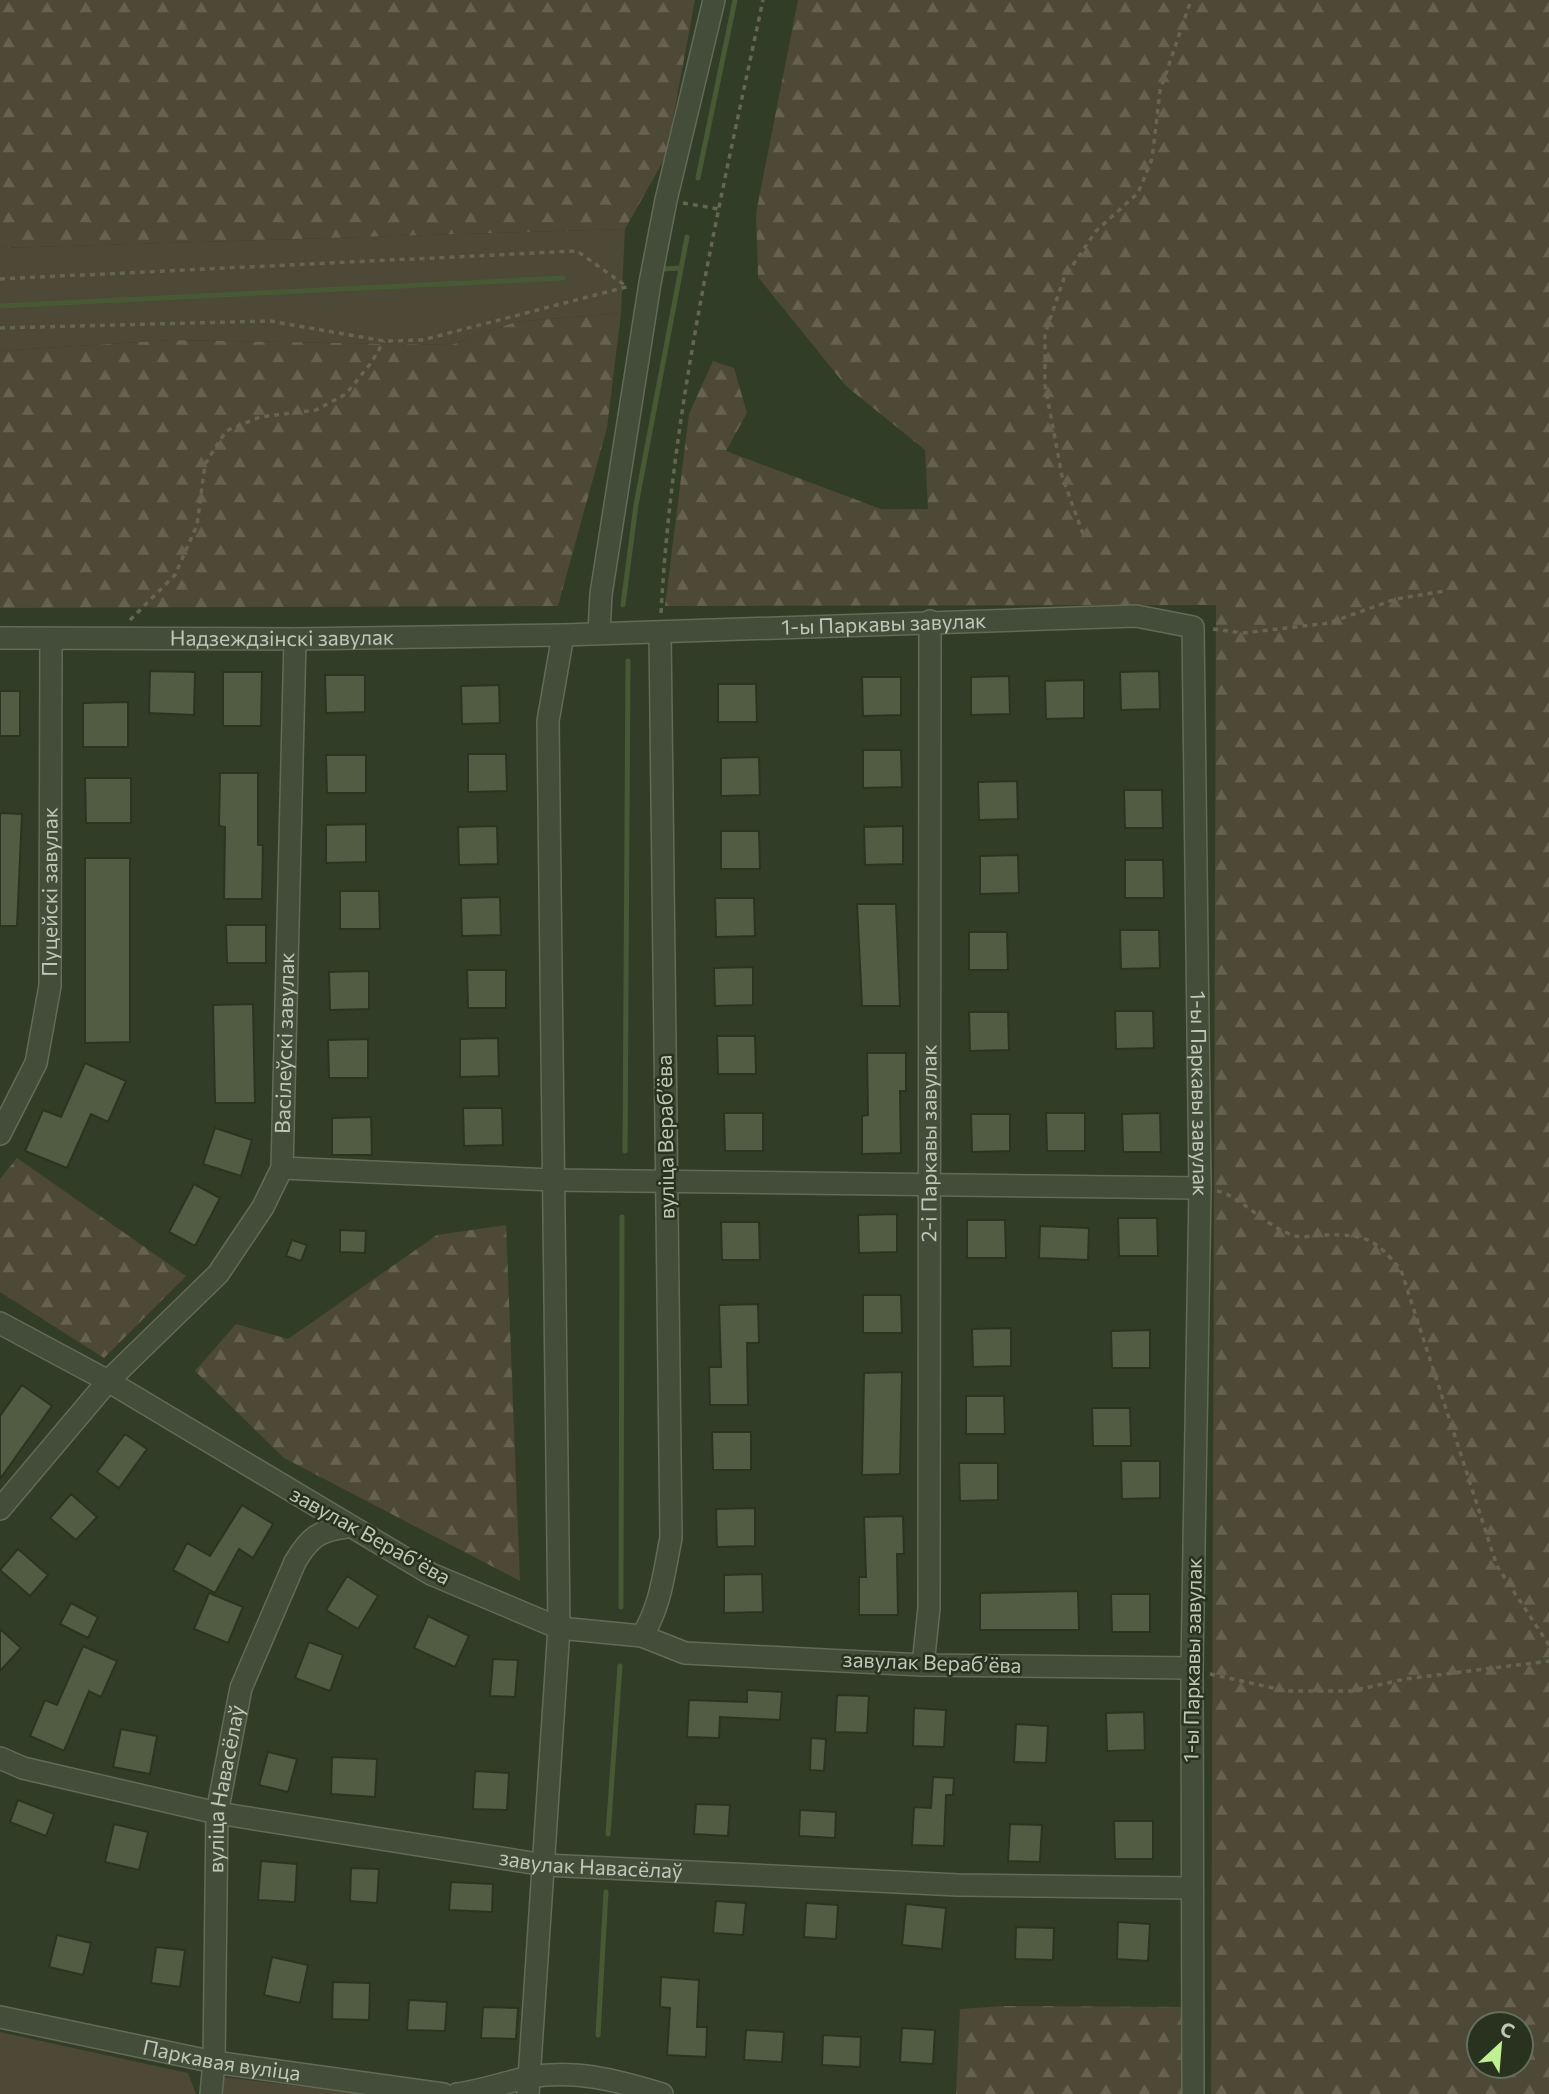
<svg xmlns="http://www.w3.org/2000/svg" width="1549" height="2094" font-family="Commissioner,sans-serif">
<style>
.green{fill:#4e4836}
.forest{fill:url(#forest-firs);fill-rule:evenodd}
.lines{fill:none;stroke-linecap:round;stroke-linejoin:round}
.stream{stroke:#475a35;stroke-width:5}
.building{fill:#515c43;stroke:#2b3421;stroke-width:2}
.minor-casing{stroke:#626b58;stroke-width:24}
.path{stroke:#656652;stroke-width:3.5;stroke-dasharray:5 5;stroke-linecap:butt}
.minor{stroke:#444d3a;stroke-width:21}
.labels{text-anchor:middle;stroke-width:5;stroke-linejoin:round;paint-order:stroke}
.street-label{font-size:21px;fill:#bfc8b7;stroke:#29321f}
</style>
<defs>
<pattern id="forest-firs" width="22" height="20" patternUnits="userSpaceOnUse" patternTransform="scale(1.75)"><rect width="22" height="20" fill="#4e4836"/><path d="M5 1l3.5 6h-7zM16 11l3.5 6h-7z" fill="#666151"/></pattern>
</defs>
<rect width="100%" height="100%" fill="#323d27"/>
<path class="green" d="M625 229 621 313 515 322 451 345 170 340 0 351V248Z
M0 2032 188 2073 196 2094H0Z
M224 2077 361 2094H216L217 2084Z"/>
<path class="forest" d="M0 0H695L666 156 625 229 0 248Z
M798 0H1549V2094H1211L1216 605 665 606 689 414 713 361 734 368 747 413 726 451 881 509H928L925 450 846 386 758 277 756 213ZM1479 2024H1521V2066H1479Z
M621 313 607 428 558 606 0 608V351L170 340 451 345 515 322Z
M17 1158 186 1276 104 1358 0 1292V1179Z
M506 1225 520 1581 284 1458 195 1371 236 1324 288 1339 437 1235Z
M1004 2006 1185 2007 1186 2094H956L960 2009Z"/>
<g class="lines">
<path class="stream" d="M698 178 735 0
M662 269 681 268
M0 306 563 278
M623 605 636 505 687 237
M625 1151 628 661
M621 1607 622 1217
M608 1834 620 1666
M598 2035 606 1892"/>
</g>
<path class="building" d="M150 671 195 672 194 715 149 713Z
M1159 671 1160 709 1121 710 1120 672Z
M223 672H262L261 726H223Z
M325 675H365V712L326 713Z
M1009 676 1010 714 971 715V677Z
M862 677H901V715L863 716Z
M1084 680V718L1046 719 1045 681Z
M718 684H756L757 722H718Z
M499 685 500 723 462 724 461 686Z
M0 691H20V736H0Z
M128 702V747H83V703Z
M863 750H901L902 787 863 788Z
M468 754H506L507 791 468 792Z
M326 755H366V793H327Z
M759 757 760 795 721 796V758Z
M220 773H258V845H263L262 899H224L225 827 219 826Z
M85 778H131V823H86Z
M1017 781 1018 819 979 820 978 782Z
M1124 790H1162L1163 828H1125Z
M0 813 22 814 17 926H0Z
M366 824V862L326 863V825Z
M497 826 498 864 459 865 458 827Z
M903 826V864L865 865 864 827Z
M721 831H759L760 869H721Z
M1018 855 1019 893 980 894V856Z
M85 858H130V1042L85 1043Z
M1125 860H1163L1164 898H1125Z
M340 891H379L380 929H340Z
M500 897 501 935 462 936 461 898Z
M715 898H754L755 936 716 937Z
M857 904H896L900 1006H862Z
M226 925H266V963H227Z
M1120 930H1159L1160 968 1121 969Z
M969 932H1007L1008 970H969Z
M753 967V1005L715 1006 714 968Z
M467 970H506V1008H468Z
M369 971V1009L330 1010 329 972Z
M253 1004 255 1103H215L213 1005Z
M1115 1011H1153L1154 1048 1116 1049Z
M969 1012H1008L1009 1050 970 1051Z
M717 1036H755L756 1074H718Z
M498 1038 499 1076 460 1077V1039Z
M368 1039V1078H329L328 1040Z
M867 1053H906V1091H900L901 1153 862 1154V1116L868 1115Z
M85 1063 126 1081 108 1122 91 1114 67 1168 25 1151 43 1110 61 1117Z
M463 1108H502L503 1145 464 1146Z
M724 1113H763V1151H725Z
M1046 1113H1085V1151H1047Z
M1160 1113 1161 1152H1123L1122 1114Z
M971 1114H1010V1151L972 1152Z
M371 1117 372 1155H332V1118Z
M215 1128 252 1140 241 1176 203 1164Z
M194 1184 220 1198 195 1246 169 1232Z
M897 1214V1252L859 1253 858 1215Z
M1118 1218H1157L1158 1256H1119Z
M967 1220H1005L1006 1258H967Z
M721 1222H759L760 1260H722Z
M1040 1226 1089 1228 1088 1260 1039 1258Z
M340 1230 366 1231 365 1253 340 1252Z
M292 1240 307 1245 301 1261 286 1256Z
M863 1295H901L902 1333H863Z
M758 1304 759 1343H747L748 1405H710L709 1367H721L719 1305Z
M1011 1328V1366L973 1367 972 1329Z
M1150 1330V1368H1112L1111 1331Z
M902 1372 900 1474 862 1475 864 1373Z
M22 1385 52 1406 0 1479V1416Z
M966 1396H1004L1005 1434H966Z
M1092 1408H1130L1131 1446H1093Z
M712 1432H751V1470H713Z
M125 1434 147 1449 119 1488 97 1472Z
M1121 1461H1160V1498L1122 1499Z
M959 1463H998V1500L960 1501Z
M71 1494 97 1517 76 1540 50 1518Z
M242 1505 273 1524 253 1558 239 1549 215 1593 173 1570 187 1543 210 1556Z
M755 1508V1546L717 1547 716 1509Z
M903 1516 904 1554H897L898 1615H859V1577H866L864 1517Z
M18 1549 48 1575 30 1596 0 1570Z
M762 1574 763 1612 724 1613V1575Z
M347 1576 378 1596 358 1629 326 1610Z
M1078 1591 1079 1630H980V1593Z
M209 1593 243 1607 228 1643 194 1629Z
M1111 1594H1150V1632H1112Z
M71 1603 98 1617 88 1638 60 1624Z
M428 1616 469 1636 455 1667 414 1648Z
M0 1629 21 1648 0 1671Z
M309 1642 343 1655 330 1691 295 1678Z
M83 1646 117 1661 101 1697 89 1691 64 1751 30 1736 45 1700 57 1705Z
M493 1659 518 1660 515 1697 490 1696Z
M747 1690 782 1692 780 1720 720 1717 719 1738 687 1737 689 1700 747 1702Z
M837 1695 869 1696 867 1733 835 1732Z
M914 1708 946 1710 944 1747 913 1746Z
M1144 1712 1145 1750 1107 1751 1106 1713Z
M1016 1724 1048 1726 1046 1763 1014 1762Z
M121 1729 157 1736 150 1774 113 1767Z
M811 1738 826 1739 824 1771 810 1770Z
M268 1752 297 1759 288 1792 259 1785Z
M332 1757 377 1759 375 1797 331 1794Z
M475 1771 509 1773 507 1810 473 1809Z
M933 1777 954 1778 953 1795H946L944 1846 912 1845 914 1807 931 1808Z
M18 1800 54 1814 46 1836 10 1822Z
M696 1804 730 1805 728 1836 694 1834Z
M800 1810 836 1812 835 1838 799 1836Z
M1114 1821H1153V1859H1115Z
M114 1824 148 1832 139 1870 105 1862Z
M1010 1824 1042 1825 1040 1862 1008 1861Z
M261 1861 297 1864 295 1902 258 1900Z
M351 1868 379 1869 377 1903 350 1901Z
M451 1882 493 1884 492 1912 449 1910Z
M716 1901 746 1903 743 1935 713 1933Z
M806 1903 838 1905 836 1939 804 1937Z
M906 1904 946 1908 942 1949 902 1945Z
M1118 1922 1150 1924 1148 1961 1117 1959Z
M1016 1927 1054 1928 1053 1960 1015 1959Z
M57 1935 91 1943 83 1975 49 1967Z
M156 1947 185 1950 180 1987 151 1983Z
M272 1957 308 1965 300 2003 264 1995Z
M661 1977 699 1980 697 2027H707L706 2057 667 2055 670 2008 660 2007Z
M333 1982 370 1983 369 2020 332 2019Z
M409 2000 447 2002 445 2031 407 2030Z
M483 2007 518 2008 516 2039 481 2038Z
M902 2028 935 2030 933 2064 900 2062Z
M746 2030 784 2032 782 2062 744 2060Z
M823 2035 861 2037 860 2067 822 2065Z"/>
<g class="lines">
<g class="minor-casing">
<g id="minor">
<path d="M599 632 601 594 650 283 666 200 714 0"/>
<path id="s1" d="M0 638 295 639 563 635 1136 616 1193 627 1200 1188 1192 1668 1193 2094"/>
<path id="s2" d="M0 1134 36 1063 50 986 51 639"/>
<path d="M282 1168 552 1180 1200 1188"/>
<path d="M0 1323 108 1381 431 1574 559 1628 642 1636 685 1653 923 1665 1192 1668"/>
<path id="s3" d="M0 1509 108 1381 218 1274 263 1207 282 1168 295 639"/>
<path d="M642 1636C661 1606 664 1572 671 1538L660 633"/>
<path id="s4" d="M923 1665 929 1608 930 621"/>
<path id="s5" d="M0 1758 23 1768 217 1813 545 1865 958 1885 1191 1888"/>
<path id="s6" d="M0 2017 214 2062 443 2094"/>
<path id="s7" d="M211 2094 214 2062 217 1813 241 1688 295 1562C309 1538 319 1530 347 1527"/>
<path d="M457 2094C482 2091 505 2082 530 2077 576 2069 619 2081 662 2094"/>
<path d="M528 2094 559 1628 548 721 563 635"/>
</g>
</g>
<path class="path" d="M683 203 719 209
M0 279 577 251 626 286
M0 328 270 321 384 341 422 340 630 286
M1083 534 1062 476 1045 385V334L1064 278 1096 231 1138 193 1152 159 1160 91 1191 0
M661 613C672 407 720 202 763 0
M130 620 175 575 197 525 205 464 226 431 260 417 316 410 346 394 371 363 384 341
M1213 629 1243 633 1329 623 1396 599 1445 591
M1217 1191C1238 1194 1269 1230 1296 1236 1304 1238 1315 1235 1323 1235 1366 1234 1374 1238 1401 1270L1497 1566 1549 1645
M1210 1674 1287 1691H1352L1405 1679 1549 1661"/>
<use href="#minor" class="minor"/>
</g>
<g class="labels">
<g class="street-label">
<text dy="7" stroke="none"><textPath href="#s1" startOffset="884">1-ы Паркавы завулак</textPath></text>
<text dy="7" stroke="none"><textPath href="#s1" startOffset="282">Надзеждзінскі завулак</textPath></text>
<text dy="7" stroke="none"><textPath href="#s2" startOffset="252">Пуцейскі завулак</textPath></text>
<text dy="7" stroke="none"><textPath href="#s3" startOffset="570">Васілеўскі завулак</textPath></text>
<text dy="7" stroke="none"><textPath href="#s1" startOffset="1661">1-ы Паркавы завулак</textPath></text>
<text transform="translate(666 1137) rotate(-91)" y="7">вуліца Верабʼёва</text>
<text dy="7" stroke="none"><textPath href="#s4" startOffset="522">2-і Паркавы завулак</textPath></text>
<text transform="translate(370 1536) rotate(29)" y="7">завулак Верабʼёва</text>
<text transform="translate(1193 1660) rotate(-89)" y="7">1-ы Паркавы завулак</text>
<text transform="translate(932 1663) rotate(2)" y="7">завулак Верабʼёва</text>
<text dy="7" stroke="none"><textPath href="#s7" startOffset="306">вуліца Навасёлаў</textPath></text>
<text dy="7" stroke="none"><textPath href="#s5" startOffset="602">завулак Навасёлаў</textPath></text>
<text dy="7" stroke="none"><textPath href="#s6" startOffset="226">Паркавая вуліца</textPath></text>
</g>
</g>
<g transform="translate(1500 2045) rotate(26)"><circle r="33" fill="#29321f" stroke="#656e5c" stroke-width="2"/>
<path d="M0-5L12 26L0 18L-12 26Z" fill="#c0f094"/>
<text y="-10" font-size="19" font-weight="bold" text-anchor="middle" fill="#bfc8b7">С</text>
</g>
</svg>
